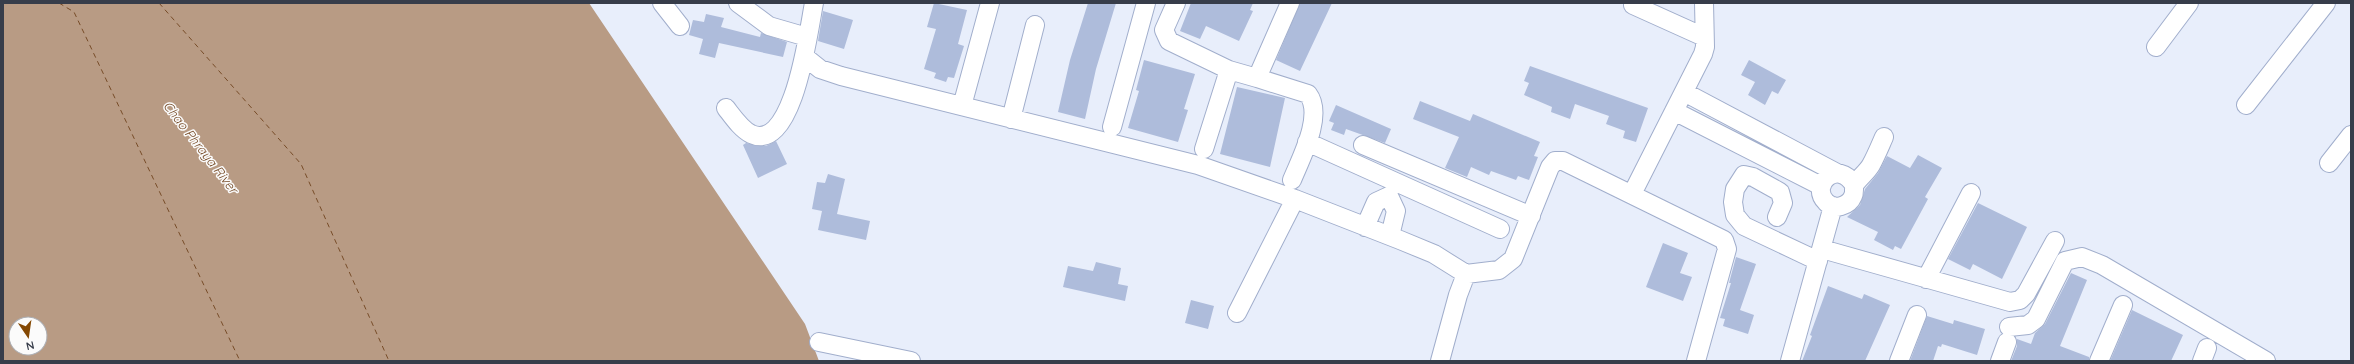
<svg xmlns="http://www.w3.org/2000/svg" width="2354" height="364" font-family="Quicksand,sans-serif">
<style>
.water{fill:#b89b84;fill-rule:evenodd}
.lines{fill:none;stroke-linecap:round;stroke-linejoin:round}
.ferry{stroke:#774c28;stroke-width:1;stroke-dasharray:5 4;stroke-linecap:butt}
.building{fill:#aebcdb}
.street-casing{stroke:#a1aecc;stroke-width:20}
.street{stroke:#fff;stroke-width:18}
.labels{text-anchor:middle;stroke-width:3;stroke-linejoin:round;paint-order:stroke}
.water-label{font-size:13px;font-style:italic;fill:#774c28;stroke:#fbfbfb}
</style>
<rect width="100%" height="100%" fill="#e8eefb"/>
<path class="water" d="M3 3H589L805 324 819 361H3ZM16 324H40V348H16Z"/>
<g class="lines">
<path class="ferry" d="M59 3 74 12 240 361
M159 3 301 164 389 361"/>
</g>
<path class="building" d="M934 3 967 10 958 44 964 46 954 78 948 77 946 82 934 78 936 73 924 69 936 29 927 27Z
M1088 3H1116L1096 69 1085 119 1058 112 1070 60Z
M1191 3H1253L1250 10 1253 11 1239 41 1206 26 1200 39 1180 31Z
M1300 3H1332L1300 71 1276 60Z
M823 11 853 20 844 49 818 41Z
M706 14 724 18 721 27 760 37 761 33 787 42 783 57 719 43 715 58 699 54 703 39 689 35 693 20 704 22Z
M1144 60 1195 74 1184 109 1188 110 1178 142 1128 128 1139 91 1136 90Z
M1749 60 1786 80 1778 94 1772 91 1765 105 1748 95 1755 82 1741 75Z
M1530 66 1648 108 1636 142 1623 138 1625 131 1606 124 1609 116 1575 104 1570 119 1551 112 1552 107 1524 95 1529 83 1524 81Z
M1237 87 1285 98 1270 167 1220 154Z
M1420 101 1470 121 1473 114 1540 142 1534 156 1538 157 1529 180 1518 176 1516 180 1491 171 1489 175 1471 167 1467 177 1445 168 1459 137 1413 119Z
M1336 105 1391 129 1385 143 1346 129 1344 135 1331 130 1334 123 1329 121Z
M776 141 787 164 758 178 743 145 746 143 766 146Z
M1918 155 1942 168 1925 197 1928 199 1901 249 1895 246 1893 250 1874 240 1878 232 1847 217 1860 205 1865 189 1878 173 1887 156 1910 168Z
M828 174 845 179 837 214 870 221 866 240 818 230 822 211 812 209 817 182 825 183Z
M1978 203 2027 227 2002 279 1973 264 1970 270 1948 259Z
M1663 243 1688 253 1680 273 1692 277 1683 301 1646 287Z
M1736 257 1756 264 1740 310 1754 315 1748 334 1723 326 1725 319 1720 318 1731 283H1729Z
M1096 262 1121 268 1118 284 1128 286 1125 301 1063 287 1068 266 1093 271Z
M2071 273 2087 280 2060 346 2089 357V361H2011L2017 346V339L2031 344 2035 333 2045 324Z
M1828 286 1862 299 1864 294 1890 305 1865 361H1802L1812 336 1810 335Z
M1191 300 1214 306 1208 329 1185 323Z
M2132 310 2183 335 2171 361H2110Z
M1927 316 1953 324 1954 320 1985 329 1977 355 1942 344 1941 347 1938 346 1933 361H1910Z"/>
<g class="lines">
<g class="street-casing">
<path id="street" d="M662 3 680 26
M738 3 769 26 807 37
M1176 3 1164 30 1169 41 1229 70
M1633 5 1704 37
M2156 47 2189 3
M805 57 820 69 841 76 1198 165 1295 199 1400 240 1434 254 1466 274 1499 270 1513 259 1550 167 1555 161H1563L1724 240 1727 249 1696 361
M1257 78 1308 94C1324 115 1301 158 1292 180
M1684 92 1837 173
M2246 105 2326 3
M962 106 990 3
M726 108C733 117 741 129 751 134 794 154 809 27 814 3
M1674 111 1821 186
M1011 119 1035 25
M1112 127 1146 3
M1307 142 1500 229
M1363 145 1531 216
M1204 149 1229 70 1257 78 1290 3
M2329 163 2351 135
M1854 185C1838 158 1809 185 1826 202 1834 211 1849 206 1853 196 1855 192 1853 187 1855 184 1860 177 1867 172 1871 165 1876 156 1880 146 1884 137
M1632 194 1703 54 1705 47 1704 3
M1777 217 1783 203 1780 192 1753 177 1744 175 1735 189 1733 202 1735 215 1744 226 1818 261
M1365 227 1376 202 1389 196 1396 211 1390 236
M1822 249 2010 302 2020 300 2026 294 2055 241
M1926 279 1971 193
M1237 313 1295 199
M2009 327 2028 325 2036 319 2065 261 2082 257 2102 265 2266 361
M819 342 911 361
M1440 361 1458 295 1466 274
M1790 361 1833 206
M1899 361 1917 315
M2000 361 2007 342
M2099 361 2123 305
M2202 361 2207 348"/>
</g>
<use href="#street" class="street"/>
</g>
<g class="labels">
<g class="water-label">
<text transform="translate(201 147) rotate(52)" y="5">Chao Phraya River</text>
</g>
</g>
<rect width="2354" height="364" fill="none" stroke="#373d4a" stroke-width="8"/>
<g transform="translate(28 336) rotate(167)"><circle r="19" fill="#fbfbfb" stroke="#adafb4"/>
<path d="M0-3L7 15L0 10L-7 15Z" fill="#844803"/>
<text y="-6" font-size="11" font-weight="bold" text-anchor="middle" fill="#373d4a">N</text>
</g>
</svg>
